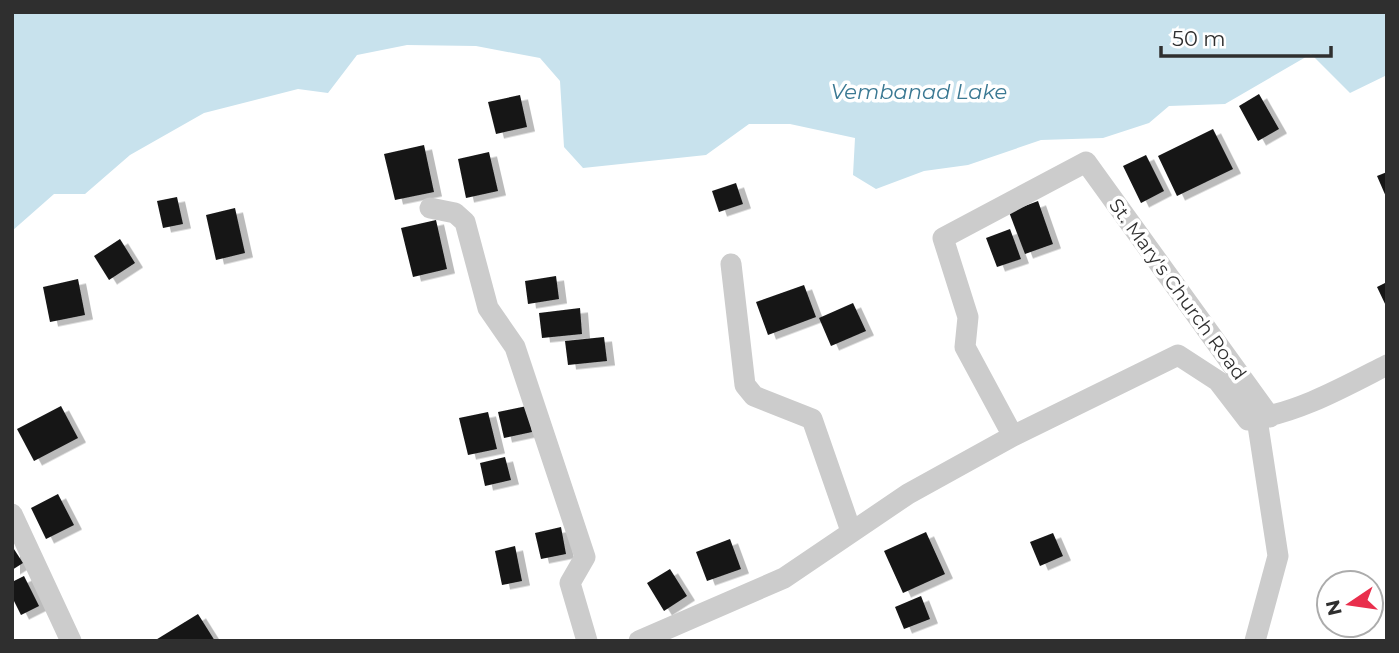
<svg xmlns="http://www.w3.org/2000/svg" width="1399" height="653" font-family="Montserrat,sans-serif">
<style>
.water{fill:#c8e2ed}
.building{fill:#161616;filter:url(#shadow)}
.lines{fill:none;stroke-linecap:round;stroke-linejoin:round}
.minor{stroke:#ccc;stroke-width:21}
.labels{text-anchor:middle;stroke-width:7;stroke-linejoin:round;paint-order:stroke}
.street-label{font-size:19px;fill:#2f2f2f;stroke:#fff}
.water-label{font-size:21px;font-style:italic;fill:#3b7993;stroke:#fff}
</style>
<defs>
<filter id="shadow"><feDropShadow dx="8" dy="4.5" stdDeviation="0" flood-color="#0004"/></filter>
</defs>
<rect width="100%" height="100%" fill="#fff"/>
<path class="water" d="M12 12H1387V75L1350 93 1311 54 1225 104 1169 106 1149 123 1103 138 1041 140 968 165 924 171 876 189 853 175 855 138 790 124H749L706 155 583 168 564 147 560 81 540 58 476 46 407 45 357 55 328 93 298 89 204 113 130 155 85 194H54L12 231Z"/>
<path class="building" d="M1259 94 1279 129 1258 141 1239 106Z
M520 95 527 127 496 134 488 102Z
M1213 129 1233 169 1177 196 1158 156Z
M424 145 434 192 395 200 384 154Z
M489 152 498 191 466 198 458 159Z
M1146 155 1164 191 1141 203 1123 166Z
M1387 172V199L1377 176Z
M736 183 743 204 719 212 712 191Z
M177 197 183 224 163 228 157 201Z
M1038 201 1053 244 1025 254 1009 212Z
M235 208 245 253 216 260 206 215Z
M436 220 447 269 413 277 401 228Z
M1010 229 1021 259 997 267 986 238Z
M120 239 135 263 109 280 94 256Z
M556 276 559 299 528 304 525 281Z
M78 279 85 315 50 322 43 287Z
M1387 282V308L1377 287Z
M804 285 816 317 768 335 756 302Z
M853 303 866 331 831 346 819 318Z
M580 308 582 334 542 338 539 313Z
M604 337 607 361 568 365 565 341Z
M61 406 78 438 34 461 17 429Z
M527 406 532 432 504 438 498 412Z
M488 412 497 449 468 455 459 418Z
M505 457 511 480 485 486 480 463Z
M58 494 74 525 46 539 31 508Z
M561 527 566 554 541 559 535 533Z
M926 532 945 574 903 593 884 551Z
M1053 533 1063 556 1040 566 1030 542Z
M730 539 741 569 707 581 696 552Z
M12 546 23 563 12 570Z
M515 546 522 581 502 585 495 551Z
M670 569 687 596 664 611 647 583Z
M24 576 39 606 21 615 12 597V582Z
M921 596 930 619 904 629 895 607Z
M198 614 215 641H154Z"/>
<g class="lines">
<path class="minor" d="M430 208 455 213 465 222 488 308 515 347 585 557 570 583 587 641
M731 264 745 385 754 396 812 419 851 531
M1013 436 965 347 968 317 943 238 1086 162 1270 417
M12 514 71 641
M639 641 784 578 908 494 1013 436 1178 355 1218 381 1248 420C1298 413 1342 388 1387 365
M1255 641 1278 556 1257 419"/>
</g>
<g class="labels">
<g class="street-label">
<text transform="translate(1178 289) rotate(54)" y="7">St. Mary's Church Road</text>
</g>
<g class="water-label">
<text x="919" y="99">Vembanad Lake</text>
</g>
</g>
<rect width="1399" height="653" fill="none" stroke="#2f2f2f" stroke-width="28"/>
<g transform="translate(1350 604) rotate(257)"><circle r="33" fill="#ffffff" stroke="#acacac" stroke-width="2"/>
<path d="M0-5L12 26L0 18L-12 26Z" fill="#e92e4c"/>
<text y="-10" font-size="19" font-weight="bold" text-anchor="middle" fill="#2f2f2f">N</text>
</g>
<path d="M1161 46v10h170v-10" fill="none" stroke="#2f2f2f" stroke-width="3.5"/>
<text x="1172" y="46" font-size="21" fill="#2f2f2f" stroke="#ffffff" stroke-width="5" paint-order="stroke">50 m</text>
</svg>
